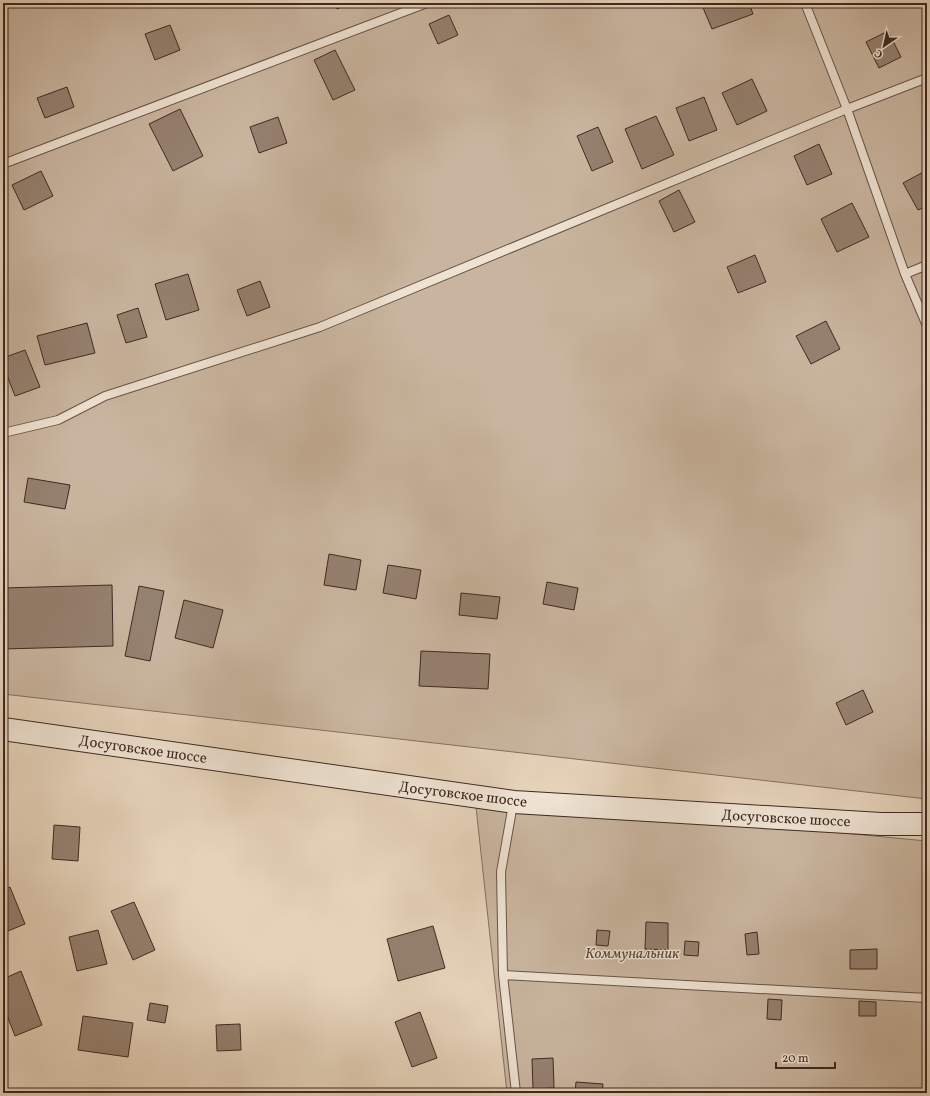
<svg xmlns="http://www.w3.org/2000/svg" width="930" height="1096" font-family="Vollkorn,serif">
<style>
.green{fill:#c9b59f;stroke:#846f60}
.building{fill:#958170;stroke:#3f2921}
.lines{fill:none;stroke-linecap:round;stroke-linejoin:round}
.service-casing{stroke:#685347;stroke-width:10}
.secondary-casing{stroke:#3f2921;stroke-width:24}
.service{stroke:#eee2d2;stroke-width:8}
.secondary{stroke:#eee2d2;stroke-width:22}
.labels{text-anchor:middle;stroke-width:3;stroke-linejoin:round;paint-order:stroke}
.street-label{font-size:15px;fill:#3f2921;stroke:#eee2d2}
.park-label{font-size:15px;font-style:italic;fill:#5b453a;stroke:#eee2d2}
</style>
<rect width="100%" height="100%" fill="#e5d2b9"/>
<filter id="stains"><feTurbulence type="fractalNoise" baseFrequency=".005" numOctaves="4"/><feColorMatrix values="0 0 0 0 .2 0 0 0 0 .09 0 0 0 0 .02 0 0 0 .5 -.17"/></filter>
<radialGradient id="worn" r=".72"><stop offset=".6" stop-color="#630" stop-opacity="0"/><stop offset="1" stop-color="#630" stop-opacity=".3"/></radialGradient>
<path class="green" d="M3 3H927V799L3 694Z
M475 798 927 841V1093H507Z"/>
<path class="building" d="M335 3H351L337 9Z
M701 3H749L753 14 712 29Z
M449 15 458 35 438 44 429 24Z
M170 25 180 50 155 60 145 34Z
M888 31 901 57 879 68 866 42Z
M335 50 355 90 333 100 314 60Z
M752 79 767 111 737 125 722 93Z
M67 87 74 107 45 118 37 98Z
M704 97 717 130 689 141 676 108Z
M180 109 203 156 173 171 149 124Z
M656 116 674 155 642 169 625 129Z
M278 117 287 143 259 153 250 127Z
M598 127 613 162 592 171 577 136Z
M819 144 832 174 807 185 794 156Z
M927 170V206L918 210 903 183Z
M41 171 53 196 24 210 12 185Z
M679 190 695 222 674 232 659 201Z
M852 203 869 237 837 252 821 219Z
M755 255 766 282 738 293 727 267Z
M188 274 199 310 166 320 155 284Z
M260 281 270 307 247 316 237 290Z
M138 308 147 337 126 343 117 315Z
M826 321 840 349 811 364 796 336Z
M87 323 95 353 45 365 37 336Z
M25 350 40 387 15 396 3 365V358Z
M28 478 70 485 65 509 24 502Z
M329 554 361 560 356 590 324 585Z
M388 565 421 570 416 599 383 593Z
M547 582 578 588 574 610 543 604Z
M112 585 113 646 3 649V588Z
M139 586 164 591 150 661 125 656Z
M461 593 500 597 497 619 459 615Z
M184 600 223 610 213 648 175 638Z
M421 651 490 654 488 689 419 686Z
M863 690 873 712 846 725 836 703Z
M54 825 80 827 78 861 52 859Z
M10 887 25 924 3 933V890Z
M134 902 155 950 133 960 111 911Z
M646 922 668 923V950L645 949Z
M433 926 445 968 398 981 387 939Z
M98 930 107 964 77 971 69 937Z
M597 930 610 931 608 946 596 945Z
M757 932 759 954 747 955 745 934Z
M685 941 699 942 698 956 684 955Z
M877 949V969H850V950Z
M21 971 42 1025 15 1036 3 1005V979Z
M768 999 782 1000 781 1020 767 1019Z
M859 1001 876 1002V1016H859Z
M150 1003 168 1006 165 1023 147 1020Z
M420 1012 437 1058 412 1067 395 1022Z
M83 1016 133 1023 128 1057 78 1050Z
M240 1024 241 1050 217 1051 216 1025Z
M553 1058 554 1088 533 1089 532 1059Z
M576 1082 603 1084 602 1093H575Z"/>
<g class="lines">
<g class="service-casing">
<path id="service" d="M805 3 847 109 905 274 927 326
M3 164 427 3
M905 274 927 265
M3 433 58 420 105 396 320 327 847 109 927 78
M513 804 501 872 503 975 516 1093
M503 975 927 998"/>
</g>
<g class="secondary-casing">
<path id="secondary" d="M3 729 514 802 881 824H927"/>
</g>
<use href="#service" class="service"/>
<use href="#secondary" class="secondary"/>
</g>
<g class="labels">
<g class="street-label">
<text transform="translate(143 749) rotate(8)" y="5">Досуговское шоссе</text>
<text transform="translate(463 794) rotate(7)" y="5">Досуговское шоссе</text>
<text transform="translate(786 818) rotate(3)" y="5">Досуговское шоссе</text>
</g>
<g class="park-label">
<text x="632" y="958">Коммунальник</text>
</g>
</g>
<rect width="930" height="1096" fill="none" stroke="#e5d2b9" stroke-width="16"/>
<rect x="4" y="4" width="922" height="1088" fill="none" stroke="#3f2921" stroke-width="2"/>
<rect x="8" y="8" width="914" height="1080" fill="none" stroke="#3f2921"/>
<g transform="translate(884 46) rotate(214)" stroke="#eee2d2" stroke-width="3" paint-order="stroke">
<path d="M0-3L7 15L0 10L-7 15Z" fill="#3f2921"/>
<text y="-6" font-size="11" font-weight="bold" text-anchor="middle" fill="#3f2921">С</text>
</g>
<path d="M776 1062v6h59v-6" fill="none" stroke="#3f2921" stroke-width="2"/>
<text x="782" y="1062" font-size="12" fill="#3f2921" stroke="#eee2d2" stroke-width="3" paint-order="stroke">20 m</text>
<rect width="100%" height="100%" filter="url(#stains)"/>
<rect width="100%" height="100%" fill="url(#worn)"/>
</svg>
